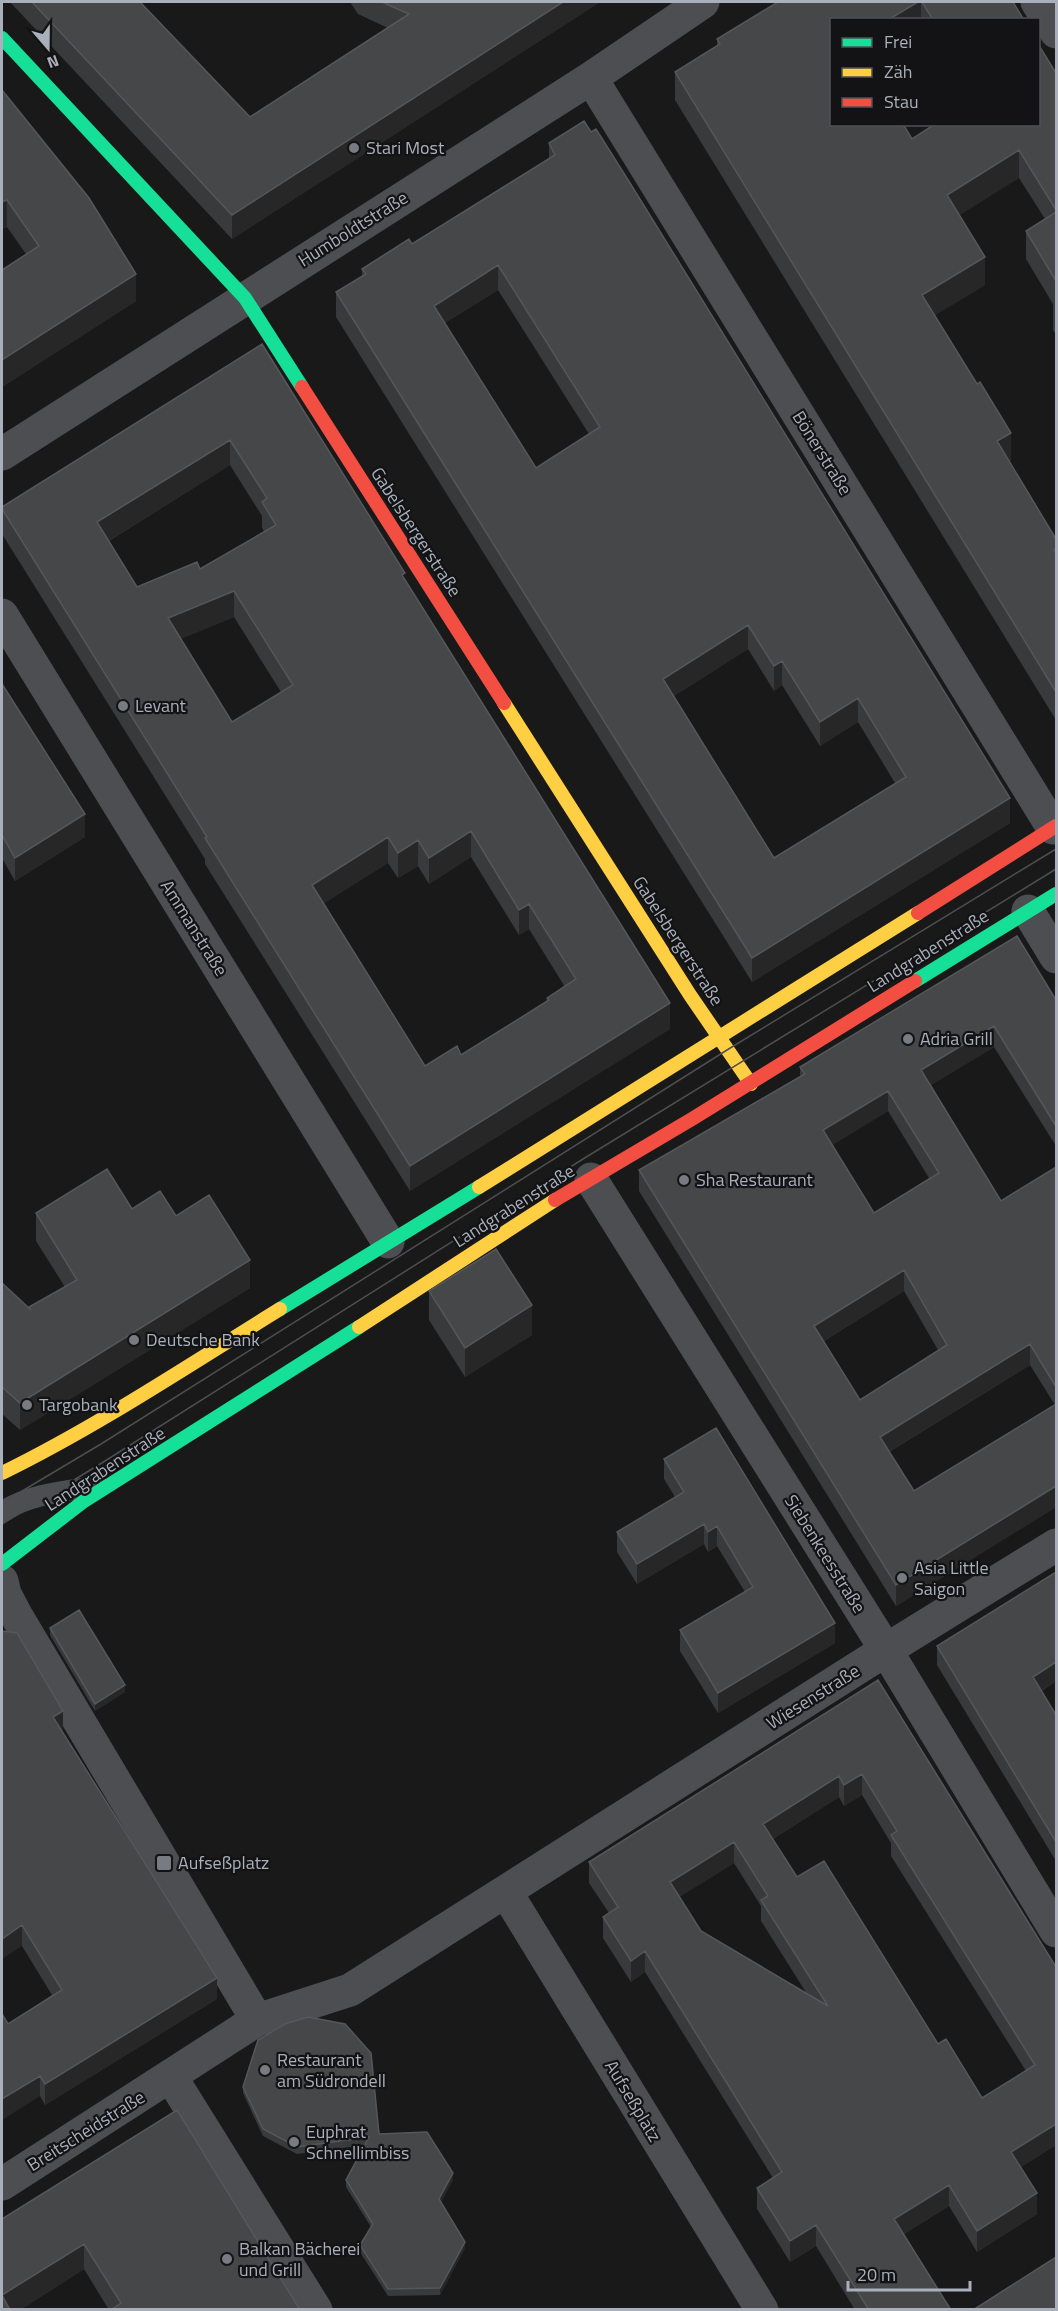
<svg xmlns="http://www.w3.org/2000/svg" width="1058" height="2311" font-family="'Titillium Web',sans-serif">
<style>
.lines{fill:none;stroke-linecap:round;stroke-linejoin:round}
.lane{stroke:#4d4e52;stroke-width:21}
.street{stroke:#4d4e52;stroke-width:33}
.fast{stroke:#16e098;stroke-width:14}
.slow{stroke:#ffcf43;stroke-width:14}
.jam{stroke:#f24e42;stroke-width:14}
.tram{stroke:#4d4e51;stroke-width:1.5}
.wall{fill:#393a3b;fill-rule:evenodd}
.shaded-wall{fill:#272727}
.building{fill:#454748;stroke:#55575a;stroke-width:1.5;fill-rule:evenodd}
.poi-dot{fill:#777b82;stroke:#131315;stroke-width:2}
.labels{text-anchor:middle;stroke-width:4.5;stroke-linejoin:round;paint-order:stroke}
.poi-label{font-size:18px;fill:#a9b0bb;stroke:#131315;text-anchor:start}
.street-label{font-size:18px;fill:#a9b0bb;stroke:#131315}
</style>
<rect width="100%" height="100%" fill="#191919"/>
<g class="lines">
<path class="lane" d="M2 1512C29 1494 66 1491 98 1486"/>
<path class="street" d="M1037 2 1056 32
M591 78 1053 828
M2 454 591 78 703 2
M2 615 388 1242
M1028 911 1056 957
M591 1179 886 1650 1056 1931
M2 1581 5 1594 16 1615 257 2020
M506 1892 762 2310
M171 2077 316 2310
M2 2184 257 2020 350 1990 886 1650 1056 1545"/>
<path class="fast" d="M2 38 245 298 302 387
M915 981 1056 894
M280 1309 479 1187
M2 1564 84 1501 359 1327"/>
<path class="slow" d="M504 703 690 995 751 1084
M479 1187 918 913
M359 1327 555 1200
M2 1473C98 1426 189 1365 280 1309"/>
<path class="jam" d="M302 387 504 703
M918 913 1056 826
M555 1200 692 1119 915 981"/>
<path class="tram" d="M2 1503 101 1444 727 1050 1056 849
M2 1524 105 1461 583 1159 1056 869"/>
</g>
<path class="wall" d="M10 2H140L250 117 388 28 358 14 350 2H600L232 239Z
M778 2H1013L1024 20H831L912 139 1056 73V335L1053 330V304L1026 259V231L1045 219 1019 178 959 215 985 285 935 315 1011 460 1009 462 1056 539V720L675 100V72L717 46V39Z
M2 90 136 301 2 387V270L26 254 7 227 2 229Z
M549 143 1010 823 752 982 336 317V292L362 276V269L412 244 549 159ZM498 290 589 434 536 468 445 323ZM748 649 774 691 782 685 820 746 858 722 895 783 774 858 674 696Z
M262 344 405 580 670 1029 410 1191 205 864V859L2 534V507ZM230 465 262 516V527L264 532 200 569 137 587 109 541ZM234 617 281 692 232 722 180 639ZM471 857 519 935 529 929 565 987 547 998V1001L461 1055 425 1066 324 903 388 863 398 878 418 866 429 884Z
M2 684 85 837 15 881 2 858Z
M1056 1000V1146L994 1047 931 1085 1001 1201 1056 1167V1507L896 1606 639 1191V1170L800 1076V1067ZM888 1111 929 1178 874 1213 832 1145ZM904 1291 938 1350 860 1400 824 1341ZM1030 1365 1055 1405 914 1491 889 1452Z
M132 1209 176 1216 250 1288 20 1430 2 1414V1283L29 1308 65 1287 36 1241V1213Z
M429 1291 532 1335 465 1377 429 1320Z
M664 1459 835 1643 718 1713 680 1651V1630L745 1592 717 1546 708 1552 704 1544 637 1584 617 1552V1532L675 1497 664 1479Z
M1056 1572V1681L1042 1691 1056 1715V1861L937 1665V1646Z
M50 1628 125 1692 95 1711 50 1635Z
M2 1631 63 1731 62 1732 217 1999 45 2105 40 2096 8 2024 52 1995 22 1946Z
M878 1680 1056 1967V2145L1021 2167 1037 2214 977 2252 949 2206 904 2234 951 2310H855L816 2246 790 2262 757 2209V2188L773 2178 645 1972 631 1982 603 1938V1917L609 1913 589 1883V1862ZM862 1795 891 1843V1856L1026 2071 982 2098 938 2044 797 1877 773 1839 839 1797 844 1806ZM734 1863 761 1906V1921L807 1994 701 1931 679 1897Z
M243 2087 379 2134 453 2180 441 2202 465 2248 440 2295 388 2296 360 2252V2245L371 2227 346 2187V2180L365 2145 297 2154 263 2136 243 2093Z
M2 2219 300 2310H109L84 2269 20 2310H2Z"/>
<path class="shaded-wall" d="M563 2H600L232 239V215Z
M918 2H921V20H888Z
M1019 150V178L947 223V195Z
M7 200V227L2 229V202Z
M985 257V285L922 323V295Z
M498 265V290L434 330V306Z
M136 274V301L2 387V360Z
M1011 433V460L997 469V441Z
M230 440V465L97 548V522Z
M234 591V617L168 644V618Z
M748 625V649L663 703V679Z
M782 661V685L774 691V666Z
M858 698V722L820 746V722Z
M1010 798V823L752 982V958Z
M85 814V837L15 881V858Z
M471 831V857L429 884V858Z
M388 837V863L312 911V885Z
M418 840V866L398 878V853Z
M529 904V929L519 935V910Z
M670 1003V1029L410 1191V1166Z
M994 1026V1047L921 1091V1070Z
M888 1091V1111L823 1151V1130Z
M250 1260V1288L20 1430V1403Z
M904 1270V1291L814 1347V1326Z
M532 1305V1335L465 1377V1348Z
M1030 1344V1365L880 1457V1437Z
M1056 1486V1507L896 1606V1585Z
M704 1524V1544L637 1584V1564Z
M717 1526V1546L708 1552V1532Z
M835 1623V1643L718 1713V1693Z
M1056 1662V1681L1033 1696V1677Z
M125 1685V1692L95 1711V1704Z
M63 1711V1731L53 1738V1717Z
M862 1774V1795L844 1806V1785Z
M839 1776V1797L763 1845V1824Z
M734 1842V1863L670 1903V1882Z
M22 1925V1946L2 1959V1939Z
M645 1951V1972L631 1982V1961Z
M217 1978V1999L45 2105V2084Z
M40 2076V2096L2 2120V2099Z
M1056 2124V2145L1011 2173V2152Z
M453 2173V2180L439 2206V2199Z
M949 2185V2206L894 2240V2219Z
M1037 2193V2214L977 2252V2231Z
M816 2225V2246L790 2262V2241Z
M465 2242V2248L440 2295V2288Z
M84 2244V2269L20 2310H2V2295Z"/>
<path class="building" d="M32 2H140L250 117 409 14 382 2H563L232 215Z
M778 2H918L888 20H831V124H903L912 139 935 124H1038V44L1056 73V210L1019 150 947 195 985 257 922 295 977 384 980 382 1011 433 997 441 1056 539V548L1054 550 1056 554V692L675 72 720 44 717 39Z
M922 2H1013L1024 20H933Z
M2 90 89 198 136 274 2 360V270L39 246 7 200 2 202Z
M584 121 591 132 596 129 630 183 1010 798 752 958 336 292 366 274 362 269 409 239 412 244 555 155 549 143ZM498 265 600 427 536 468 434 306ZM748 625 774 666 782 661 820 722 858 698 906 777 774 858 663 679Z
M1056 212V281L1026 231Z
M262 344 405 573 402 575 670 1003 410 1166 205 838 207 837 2 509V507ZM230 440 267 498 262 502 276 525 200 569 197 562 137 587 97 522ZM234 591 293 685 232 722 168 618ZM471 831 519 910 529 904 576 979 547 998 549 1000 461 1055 457 1046 425 1066 312 885 388 837 398 853 418 840 429 858Z
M2 684 85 814 15 858 2 835Z
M1017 936 1056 1000V1126L994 1026 921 1070 1001 1201 1056 1167V1387L1030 1344 880 1437 914 1491 1056 1404V1486L896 1585 639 1170 805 1074 800 1067ZM888 1091 939 1173 874 1213 823 1130ZM904 1270 947 1345 860 1400 814 1326Z
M107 1169 132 1209 160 1191 176 1216 209 1195 250 1260 20 1403 2 1387V1283L31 1310 29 1307 77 1280 36 1213Z
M496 1249 532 1305 465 1348 429 1291Z
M716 1428 835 1623 718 1693 680 1630 753 1587 717 1526 708 1532 704 1524 637 1564 617 1532 684 1492 664 1459Z
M1056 1572V1662L1033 1677 1056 1715V1842L937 1646Z
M79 1610 125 1685 95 1704 50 1628Z
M2 1631 17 1633 63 1711 53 1717 217 1978 45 2084 40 2076 2 2099V2014L8 2024 62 1990 22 1925 2 1939Z
M878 1680 1056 1967V2124L1011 2152 1037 2193 977 2231 949 2185 894 2219 951 2310H869L816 2225 790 2241 757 2188 782 2172 645 1951 631 1961 603 1917 618 1907 589 1862ZM862 1774 897 1831 891 1835 1035 2065 982 2098 946 2039 938 2044 824 1861 797 1877 763 1824 839 1776 844 1785ZM734 1842 768 1896 761 1900 828 2006 701 1931 670 1882Z
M308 2017 345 2024 371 2053 379 2134 427 2132 453 2173 439 2199 465 2242 440 2288 388 2289 360 2245 373 2224 346 2180 369 2137 297 2147 263 2129 243 2087 258 2040 285 2024Z
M177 2110 300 2310H111L121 2303 84 2244 2 2295 10 2310H2V2219Z
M1056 2257V2310H973Z"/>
<g class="poi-dot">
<circle cx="354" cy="148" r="6"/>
<circle cx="123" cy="706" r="6"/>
<circle cx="908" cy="1039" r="6"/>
<circle cx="684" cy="1180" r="6"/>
<circle cx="134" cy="1340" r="6"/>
<circle cx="27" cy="1405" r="6"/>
<circle cx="902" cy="1578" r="6"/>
<rect x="156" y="1855" width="16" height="16" rx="3"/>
<circle cx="265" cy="2070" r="6"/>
<circle cx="294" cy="2142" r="6"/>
<circle cx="227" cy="2259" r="6"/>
</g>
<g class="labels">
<g class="poi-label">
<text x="366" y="154">Stari Most</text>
<text x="135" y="712">Levant</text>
<text x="920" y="1045">Adria Grill</text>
<text x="696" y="1186">Sha Restaurant</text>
<text x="146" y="1346">Deutsche Bank</text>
<text x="39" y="1411">Targobank</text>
<text x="914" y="1574">Asia Little<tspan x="914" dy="21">Saigon</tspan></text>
<text x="178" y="1869">Aufseßplatz</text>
<text x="277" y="2066">Restaurant<tspan x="277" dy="21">am Südrondell</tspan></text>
<text x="306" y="2138">Euphrat<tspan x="306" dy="21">Schnellimbiss</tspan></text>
<text x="239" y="2255">Balkan Bächerei<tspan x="239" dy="21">und Grill</tspan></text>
</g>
<g class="street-label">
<text transform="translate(353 229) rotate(-32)" y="6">Humboldtstraße</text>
<text transform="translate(822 453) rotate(58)" y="6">Bönerstraße</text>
<text transform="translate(416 532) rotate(57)" y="6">Gabelsbergerstraße</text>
<text transform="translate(194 928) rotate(58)" y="6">Ammanstraße</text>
<text transform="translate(678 941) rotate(57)" y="6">Gabelsbergerstraße</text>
<text transform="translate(928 951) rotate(-32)" y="6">Landgrabenstraße</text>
<text transform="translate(514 1206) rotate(-32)" y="6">Landgrabenstraße</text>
<text transform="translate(105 1469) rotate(-33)" y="6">Landgrabenstraße</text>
<text transform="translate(825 1554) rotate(58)" y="6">Siebenkeesstraße</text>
<text transform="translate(813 1697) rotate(-32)" y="6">Wiesenstraße</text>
<text transform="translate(633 2101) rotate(59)" y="6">Aufseßplatz</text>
<text transform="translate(86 2131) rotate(-32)" y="6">Breitscheidstraße</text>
</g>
</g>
<rect width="1058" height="2311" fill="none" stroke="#a9b0bb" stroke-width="6"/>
<rect x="830" y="18" width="210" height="108" fill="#131315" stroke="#4f5257" stroke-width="1.5"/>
<rect x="842" y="38" width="30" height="9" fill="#16e098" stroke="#4f5257" stroke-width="1.5"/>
<text x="884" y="48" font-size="18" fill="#a9b0bb">Frei</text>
<rect x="842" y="68" width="30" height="9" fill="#ffcf43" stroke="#4f5257" stroke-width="1.5"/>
<text x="884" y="78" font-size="18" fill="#a9b0bb">Zäh</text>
<rect x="842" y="98" width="30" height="9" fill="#f24e42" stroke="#4f5257" stroke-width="1.5"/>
<text x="884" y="108" font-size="18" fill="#a9b0bb">Stau</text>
<g transform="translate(48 48) rotate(160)" stroke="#131315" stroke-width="4.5" paint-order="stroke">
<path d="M0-4.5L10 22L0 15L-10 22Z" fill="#a9b0bb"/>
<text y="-9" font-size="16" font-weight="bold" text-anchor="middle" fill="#a9b0bb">N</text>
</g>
<path d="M848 2281v9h122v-9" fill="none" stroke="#a9b0bb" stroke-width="3"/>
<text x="857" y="2281" font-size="18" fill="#a9b0bb" stroke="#131315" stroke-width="4.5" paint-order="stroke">20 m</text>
</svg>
